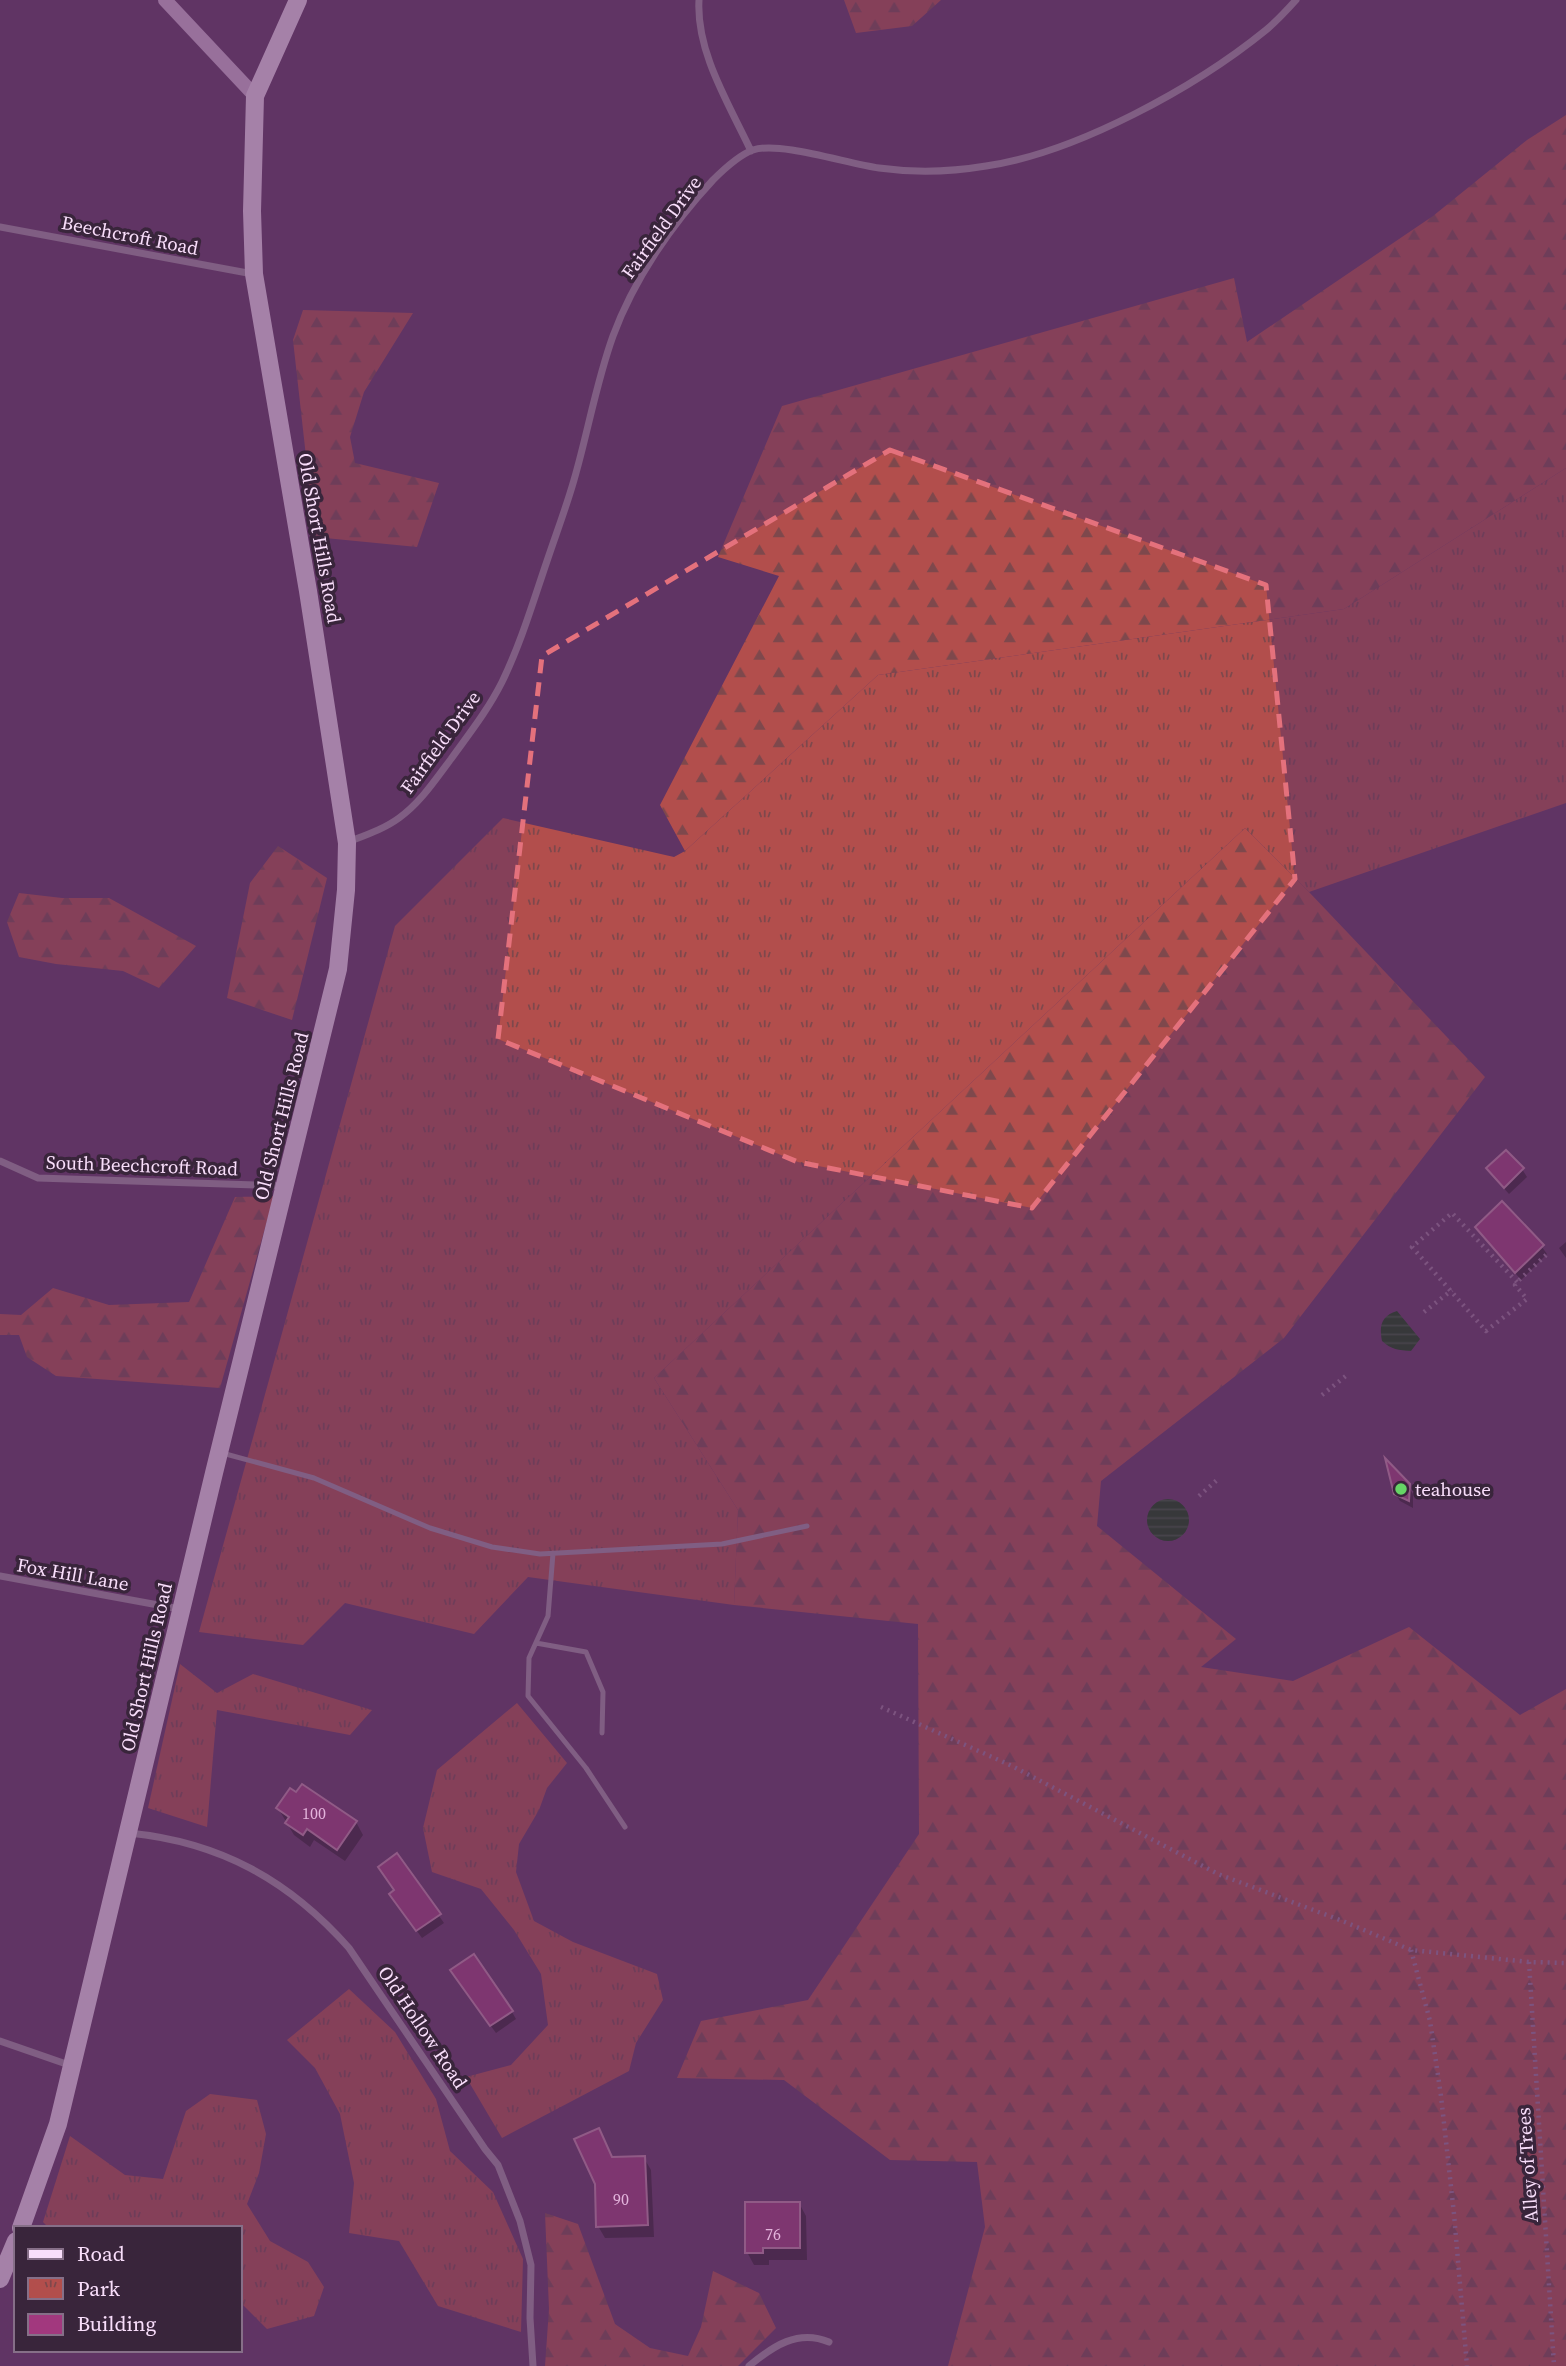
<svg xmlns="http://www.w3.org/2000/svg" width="1566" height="2366" font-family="'Source Serif 4',serif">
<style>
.forest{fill:url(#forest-firs)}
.park{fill:url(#park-tufts)}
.water{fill:url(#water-rules)}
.shadow{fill:#0007}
.building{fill:#a2387e;stroke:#ca88af;stroke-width:2}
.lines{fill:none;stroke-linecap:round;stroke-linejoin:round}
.path{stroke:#9e79a1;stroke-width:4.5;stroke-dasharray:2 5;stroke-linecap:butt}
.lane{stroke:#a690a8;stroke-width:5}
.street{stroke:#a690a8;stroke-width:7}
.secondary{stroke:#dbb8de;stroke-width:14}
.primary{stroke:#f9defb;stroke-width:18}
.marked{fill:none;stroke:#e4717c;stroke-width:5;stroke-dasharray:14 9;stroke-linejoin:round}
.poi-dot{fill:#66d466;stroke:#39253b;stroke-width:2.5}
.labels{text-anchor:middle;stroke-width:7;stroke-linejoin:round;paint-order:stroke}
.number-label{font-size:16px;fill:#e3b4dc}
.street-label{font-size:19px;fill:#f9defb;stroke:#39253b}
.poi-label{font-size:19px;fill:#f9defb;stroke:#39253b;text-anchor:start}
</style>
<defs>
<pattern id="forest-firs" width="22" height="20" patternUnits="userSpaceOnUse" patternTransform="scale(1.75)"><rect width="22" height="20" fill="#b24e4c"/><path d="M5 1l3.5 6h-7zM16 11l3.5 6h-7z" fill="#7e484c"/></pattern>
<pattern id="park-tufts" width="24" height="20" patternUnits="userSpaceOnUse" patternTransform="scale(1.75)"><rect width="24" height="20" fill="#b24e4c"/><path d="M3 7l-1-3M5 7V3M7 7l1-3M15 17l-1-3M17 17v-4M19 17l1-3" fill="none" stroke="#7e484c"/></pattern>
<pattern id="water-rules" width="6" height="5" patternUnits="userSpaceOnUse" patternTransform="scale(1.75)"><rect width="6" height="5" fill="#053c08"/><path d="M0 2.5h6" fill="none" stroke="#2a582d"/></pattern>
</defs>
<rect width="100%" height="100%" fill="#603464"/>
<path class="forest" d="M844 0H941L912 26 856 33Z
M1566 115V468L1344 609 878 675 685 851 660 805 779 576 718 557 782 406 1234 278 1247 342 1433 216 1527 140Z
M303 310 413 313 364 392 350 437 355 463 439 483 417 547 315 537 293 340Z
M1245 828 1309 892 1485 1077 1284 1338 1101 1481 1097 1526 1236 1639 1201 1667 1293 1681 1409 1627 1520 1715 1566 1689V2366H948L985 2227 977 2162 890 2160 784 2080 677 2078 701 2021 808 2000 919 1834 918 1624 734 1605 738 1510 654 1378Z
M278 846 327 878 292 1020 227 998 250 883Z
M19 893 62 898H109L196 946 159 988 123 971 56 964 19 957 7 922Z
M274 1196 220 1388 56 1376 27 1357 19 1335H0V1314L21 1315 53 1288 109 1305 189 1302 235 1197Z
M545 2213 578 2224 615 2324 650 2348 688 2356 701 2327 713 2271 759 2293 776 2328 738 2366H545L549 2309Z"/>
<path class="park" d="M1566 468V803L1309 892 1245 828 654 1378 738 1510 734 1605 528 1577 474 1634 345 1603 303 1645 199 1632 395 926 503 818 674 857 685 851 878 675 1344 609Z
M180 1664 217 1693 253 1674 372 1710 350 1735 217 1710 207 1827 148 1808Z
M517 1703 567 1763 547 1788 539 1810 519 1844 516 1872 534 1921 573 1942 657 1974 663 2000 636 2043 629 2071 502 2138 466 2077 511 2065 548 2025 541 1974 514 1930 481 1889 432 1872 423 1828 437 1770Z
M349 1989 395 2032 436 2099 450 2151 493 2192 523 2259 521 2332 438 2306 399 2241 349 2233 354 2183 340 2114 315 2068 287 2040Z
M210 2094 257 2100 266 2134 259 2173 247 2204 270 2241 308 2262 324 2287 314 2316 267 2329 240 2302V2228H49L43 2222 70 2136 125 2175 163 2179 186 2111Z"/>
<path class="water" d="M1397 1311 1420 1339 1411 1351C1398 1350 1392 1350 1382 1341 1379 1326 1381 1316 1397 1311Z
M1147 1520a21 21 0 1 1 42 0a21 21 0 1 1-42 0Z"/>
<path class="shadow" d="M1522 1169 1527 1177 1509 1194 1493 1176Z
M1477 1227 1542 1247 1547 1254 1521 1280Z
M1566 1242V1258L1559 1248Z
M1408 1486 1413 1494V1508L1400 1501 1395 1493Z
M278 1808 356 1822 363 1835 345 1861 314 1840 310 1847 294 1835Z
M397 1856 444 1923 422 1938 396 1902Z
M457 1979 512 2012 516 2019 496 2033Z
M599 2130 613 2159 644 2158 651 2170 654 2237 605 2238 598 2226Z
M799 2203 806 2216 807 2260H769V2265H754L747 2252Z"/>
<path class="building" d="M1506 1150 1524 1168 1504 1188 1486 1168Z
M1502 1201 1544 1245 1515 1273 1475 1227Z
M1385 1458 1410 1484 1409 1501 1394 1494Z
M302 1784 357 1821 337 1850 307 1829 303 1835 285 1823 289 1817 276 1808 290 1788 296 1792Z
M397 1853 441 1914 416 1931 389 1894 394 1890 378 1867Z
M474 1954 513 2011 490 2026 450 1970Z
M599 2128 612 2157 645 2156 648 2225 596 2227 595 2184 574 2139Z
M745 2202H800V2248H763V2253H745Z"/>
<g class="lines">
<path class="path" d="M1517 1282 1452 1213 1412 1247 1486 1331 1527 1299 1515 1285 1517 1282 1546 1255
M1424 1312 1452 1290
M1322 1395 1347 1375
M1199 1496 1217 1480
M881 1707 1012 1766 1218 1874 1345 1922 1411 1950 1529 1962 1566 1963
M1411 1950 1430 2021 1441 2096 1454 2214 1467 2366
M1529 1962 1554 2366"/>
<path class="lane" d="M222 1453 314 1478 430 1528 492 1547 540 1554 722 1544 807 1526
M553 1553 548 1616 529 1658 528 1696 586 1768 625 1827
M536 1643 586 1652 603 1692 602 1733"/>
<path class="street" d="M699 0C696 52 729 104 751 151
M0 227 253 274
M348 842C366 835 384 829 399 818 421 802 435 780 451 759 469 734 488 710 502 682 521 643 533 602 547 561 556 534 566 508 574 480 588 432 596 383 613 336 634 279 672 224 713 180 723 170 739 155 753 150 780 141 848 164 879 168 915 173 950 172 986 166 1076 153 1196 87 1266 30 1277 21 1287 10 1296 0
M0 1161 38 1178 284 1186
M0 1576 180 1609
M129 1833C220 1842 289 1880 349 1948L485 2149 498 2165 520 2221 531 2265 530 2318 533 2366
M0 2041 72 2066
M749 2366C773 2346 798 2329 829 2342"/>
<path class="secondary" d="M165 0 255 96"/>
<path class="primary" d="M21 2228 58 2124 214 1473 338 969 346 890 347 843 308 591 254 274 252 211 255 96 298 0
M0 2279 16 2241"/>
</g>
<path d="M0 0H1566V2366H0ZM890 450 1266 585 1295 879 1032 1208 798 1162 498 1039 542 656Z" fill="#603464" fill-opacity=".55" fill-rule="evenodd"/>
<path class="marked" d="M890 450 1266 585 1295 879 1032 1208 798 1162 498 1039 542 656Z"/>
<circle class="poi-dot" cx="1401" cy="1489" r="7"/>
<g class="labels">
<g class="number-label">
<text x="314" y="1819">100</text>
<text x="621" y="2205">90</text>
<text x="773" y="2240">76</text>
</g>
<g class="street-label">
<text transform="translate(661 227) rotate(-54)" y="7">Fairfield Drive</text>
<text transform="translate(130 235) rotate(11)" y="7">Beechcroft Road</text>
<text transform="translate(320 538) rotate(80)" y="7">Old Short Hills Road</text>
<text transform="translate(440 742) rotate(-54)" y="7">Fairfield Drive</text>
<text transform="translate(281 1116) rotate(-76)" y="7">Old Short Hills Road</text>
<text transform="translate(142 1165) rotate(2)" y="7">South Beechcroft Road</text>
<text transform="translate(73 1574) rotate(10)" y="7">Fox Hill Lane</text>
<text transform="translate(146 1667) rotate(-77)" y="7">Old Short Hills Road</text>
<text transform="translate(423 2027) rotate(56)" y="7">Old Hollow Road</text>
<text transform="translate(1527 2165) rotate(-94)" y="7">Alley of Trees</text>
</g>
<g class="poi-label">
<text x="1415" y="1496">teahouse</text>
</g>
</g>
<rect x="14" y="2226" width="228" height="126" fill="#39253b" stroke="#866f88" stroke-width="2"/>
<rect x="28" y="2249" width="35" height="10" fill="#f9defb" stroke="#866f88" stroke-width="2"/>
<text x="77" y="2261" font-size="21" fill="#f9defb">Road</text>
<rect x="28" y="2278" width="35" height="21" fill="url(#park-tufts)" stroke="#866f88" stroke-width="2"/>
<text x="77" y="2296" font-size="21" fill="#f9defb">Park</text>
<rect x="28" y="2314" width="35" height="21" fill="#a2387e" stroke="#866f88" stroke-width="2"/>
<text x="77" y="2331" font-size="21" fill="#f9defb">Building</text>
</svg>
